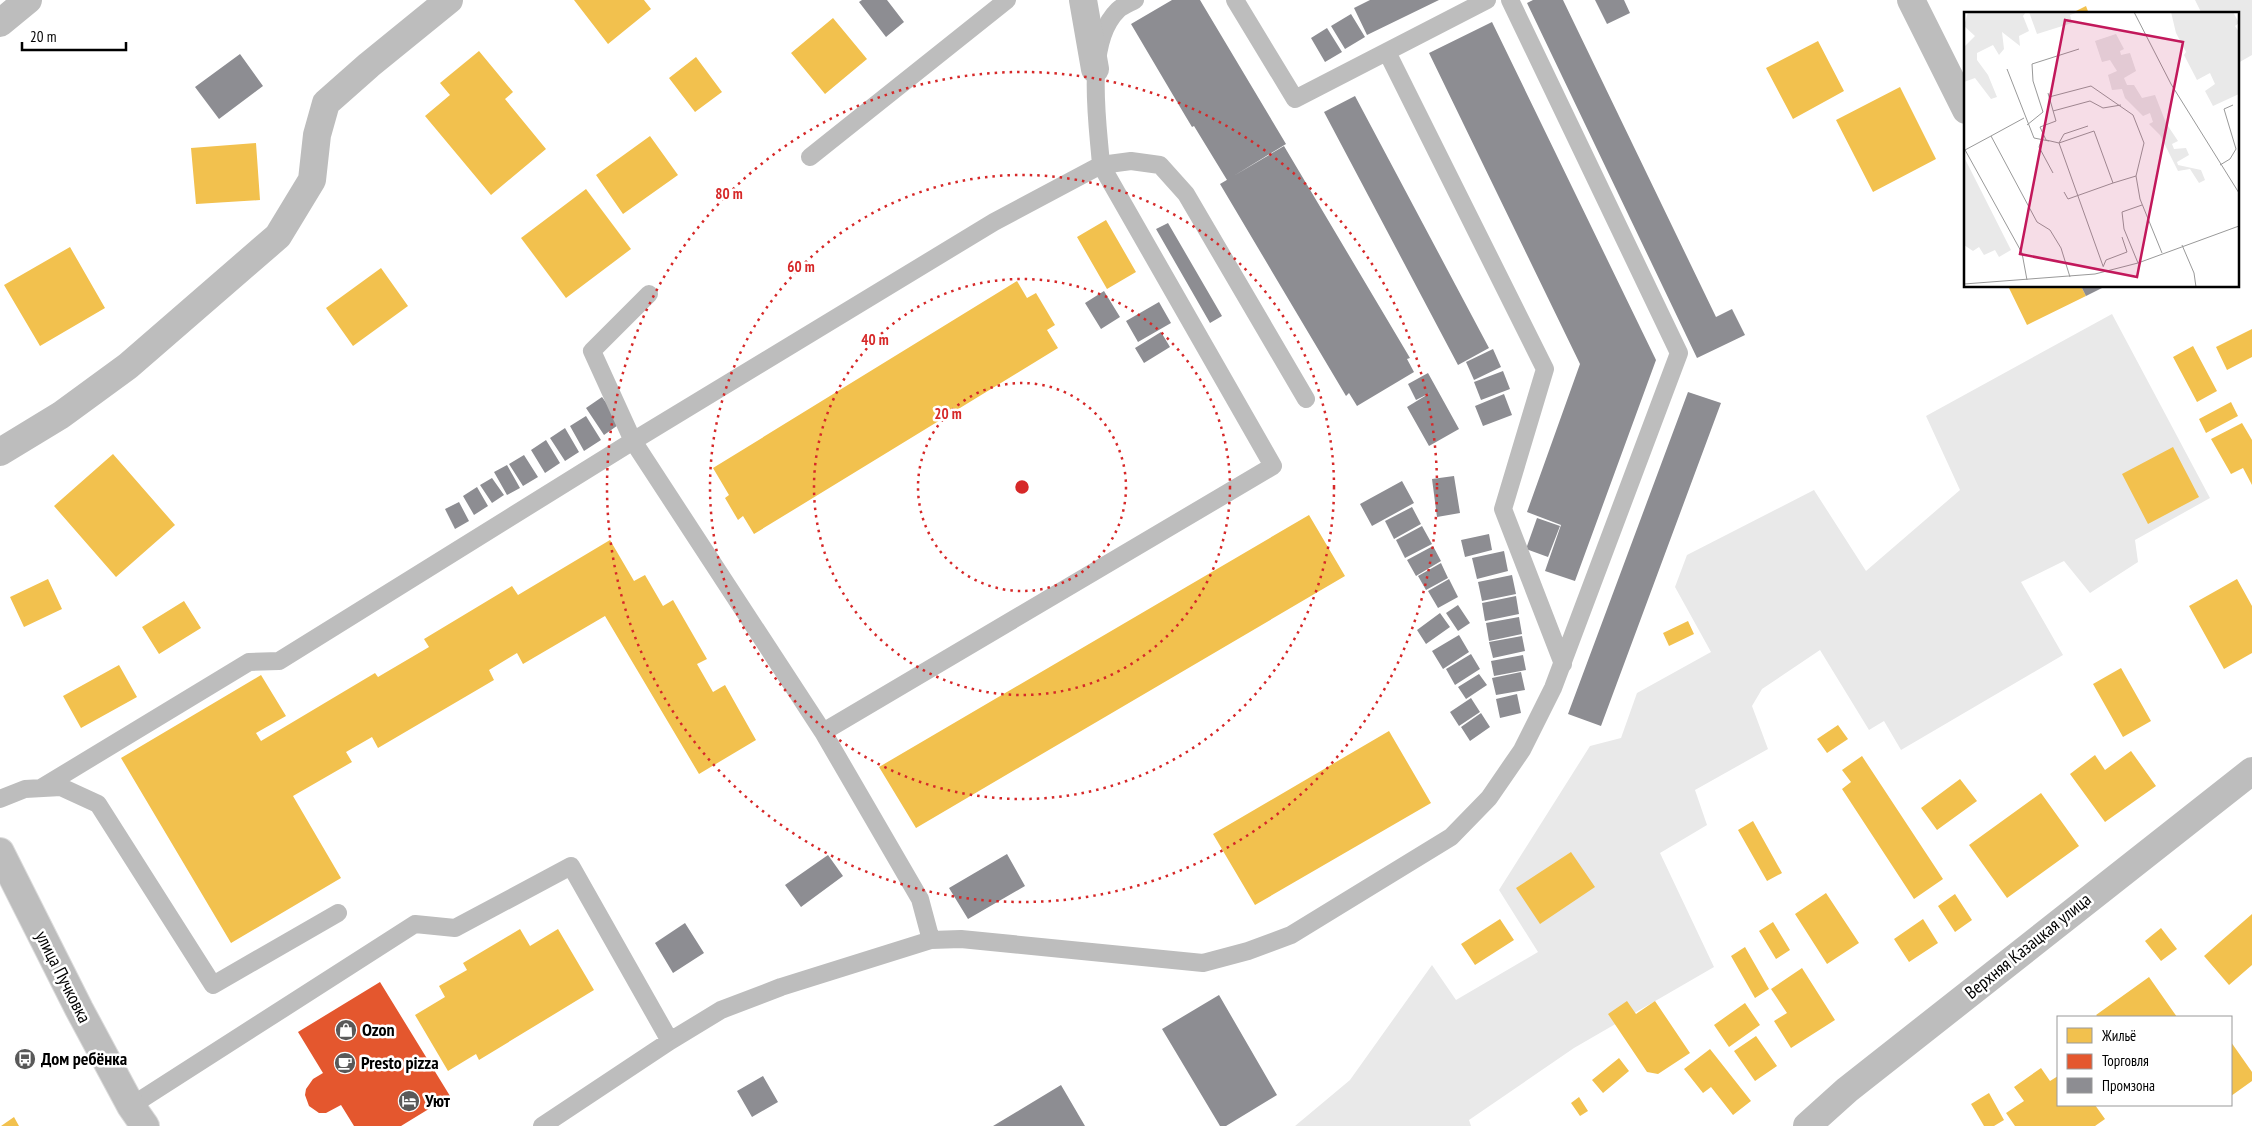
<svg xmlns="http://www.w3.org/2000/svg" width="2252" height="1126" font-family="'PT Sans Narrow',sans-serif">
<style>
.green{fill:#e9e9e9}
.homes{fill:#f2c14e}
.shops{fill:#e4572e}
.industry{fill:#8d8d92}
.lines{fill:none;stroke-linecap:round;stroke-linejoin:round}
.primary-casing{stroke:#dbdbdb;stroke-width:30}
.lane{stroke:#bdbdbd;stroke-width:18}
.street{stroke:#bdbdbd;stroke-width:28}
.primary{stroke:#bdbdbd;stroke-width:28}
.ring{fill:none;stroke:#d62828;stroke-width:2.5;stroke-dasharray:2.5 5}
.labels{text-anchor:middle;stroke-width:5;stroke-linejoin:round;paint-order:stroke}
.street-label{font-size:18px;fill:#000;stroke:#fff}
.poi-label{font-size:18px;font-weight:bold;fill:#000;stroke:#fff;text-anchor:start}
.inset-road{fill:none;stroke:#999;stroke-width:1}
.view{fill:#c2185b;fill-opacity:0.15;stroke:#c2185b;stroke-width:2.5}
.inset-edge{fill:none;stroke:#000;stroke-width:2.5}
.centre{fill:#d62828;stroke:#fff;stroke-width:2.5}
.ring-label{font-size:15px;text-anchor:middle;font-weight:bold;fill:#d62828;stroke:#fff;stroke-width:5;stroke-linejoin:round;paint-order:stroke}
</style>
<rect width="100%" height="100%" fill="#fff"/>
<path class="green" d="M2195 0H2252V55L2238 63V14H2202Z
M2112 314 2210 498 2135 540 2138 562 2090 593 2064 561 2021 582 2063 655 1901 750 1884 721 1869 730 1820 650 1762 689 1752 706 1768 749 1695 790 1707 825 1660 853 1714 967 1574 1048 1469 1120 1471 1126H1295L1350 1080 1432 965 1456 1000 1538 952 1499 890 1590 746 1621 738 1637 693 1711 652 1675 587 1687 555 1814 490 1866 571 1960 490 1926 416Z"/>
<path class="homes" d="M574 0H644L651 9 608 44Z
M2086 6 2089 14H2070Z
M833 18 867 59 825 94 791 53Z
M1818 41 1844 91 1793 119 1766 68Z
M479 51 513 92 505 99 546 149 491 195 425 116 450 95 440 83Z
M696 57 722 92 695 112 669 78Z
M1900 87 1936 159 1873 192 1836 120Z
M650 136 678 175 623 214 596 175Z
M256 143 260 200 196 204 191 148Z
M586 189 631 249 566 298 521 238Z
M1106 220 1136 272 1107 289 1077 237Z
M70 247 105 308 40 346 4 285Z
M381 268 408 306 353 346 326 308Z
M1017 281 1027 298 1036 293 1055 325 1047 330 1058 348 754 534 743 516 738 520 725 498 729 495 713 468Z
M2008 286H2081L2086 296 2027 325Z
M2252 329V357L2227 370 2216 347Z
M2193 346 2217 391 2197 402 2173 357Z
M2231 402 2238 416 2206 433 2199 419Z
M2242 423 2252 440V485L2243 468 2231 474 2211 439Z
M2173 447 2199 497 2148 524 2122 474Z
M113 454 175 525 116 577 54 506Z
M1309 515 1345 576 916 828 879 767Z
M610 540 634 581 645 575 663 606 673 600 707 659 697 664 713 692 725 685 756 740 699 774 605 616 523 664 517 653 489 670 494 680 378 748 372 737 346 752 352 762 293 796 341 878 231 943 121 758 261 675 286 716 256 733 261 741 375 673 378 677 429 647 424 639 512 586 518 595Z
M48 579 62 609 24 627 10 597Z
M2237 579 2252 606V653L2224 669 2189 606Z
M184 601 201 628 159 654 142 627Z
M1688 621 1694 634 1669 646 1663 633Z
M119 665 137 697 81 728 63 696Z
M2121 668 2151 721 2123 737 2093 684Z
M1838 725 1848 739 1827 753 1817 739Z
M1389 731 1431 803 1255 905 1213 834Z
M2131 751 2156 786 2105 822 2070 774 2095 755 2105 770Z
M1862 756 1943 879 1914 899 1842 789 1851 782 1842 770Z
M1960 779 1977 801 1937 830 1921 808Z
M2041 793 2079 846 2007 898 1969 845Z
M1753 821 1782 873 1767 881 1738 830Z
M1571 852 1595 887 1540 924 1516 888Z
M1826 893 1859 943 1827 964 1795 914Z
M1955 894 1972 920 1955 932 1938 906Z
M2252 914V965L2229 985 2204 956Z
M1500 919 1514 940 1475 965 1461 944Z
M1923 919 1938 943 1909 962 1894 939Z
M1773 922 1790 950 1776 959 1759 931Z
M2161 928 2177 949 2161 961 2145 941Z
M520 929 530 946 558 929 594 990 479 1060 476 1054 448 1071 415 1015 445 997 439 986 467 970 463 963Z
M1745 947 1769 989 1755 998 1731 956Z
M1802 968 1835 1020 1791 1048 1774 1021 1787 1013 1771 989Z
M2149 977 2177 1017H2098L2096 1015Z
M1627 1001 1636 1014 1655 1001 1690 1053 1658 1074 1647 1072 1608 1014Z
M1745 1003 1760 1025 1729 1047 1714 1025Z
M1756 1036 1777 1066 1755 1081 1734 1051Z
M2231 1042 2252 1072V1081L2231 1096Z
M1710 1049 1751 1101 1733 1115 1711 1087 1703 1093 1684 1069Z
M1619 1058 1629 1071 1603 1093 1592 1080Z
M2041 1068 2050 1081 2058 1076V1105H2095L2105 1119 2095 1126H2015L2006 1113 2024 1101 2014 1087Z
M1989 1093 2004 1120 1994 1126H1984L1971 1104Z
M1579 1097 1588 1111 1580 1116 1571 1103Z
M14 1117 19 1126H1Z"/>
<path class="shops" d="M380 982 450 1096 401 1126H354L341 1105 326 1113H319L309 1106 305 1095 306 1089 313 1079 323 1073 298 1032Z"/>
<path class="industry" d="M862 0H887L904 22 886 37 859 2Z
M1172 0H1200L1286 144 1227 180 1194 126 1192 127 1183 112 1131 24Z
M1370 0H1439L1367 35 1354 8Z
M1533 0H1563L1716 317 1732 309 1745 335 1697 358 1527 3Z
M1595 0H1624L1630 13 1607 24Z
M1351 14 1365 37 1345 49 1331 26Z
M1492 22 1656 360 1575 581 1545 571 1561 525 1527 512 1580 364 1429 53Z
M1327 28 1342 52 1325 62 1311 38Z
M240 54 263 86 219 119 195 87Z
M1355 96 1489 348 1458 365 1324 112Z
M1284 146 1410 358 1407 359 1414 372 1357 406 1349 393 1346 396 1220 184Z
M1168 223 1222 316 1210 323 1156 229Z
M2081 286H2106L2086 296Z
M1104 291 1120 317 1101 329 1085 303Z
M1159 302 1171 323 1138 342 1126 321Z
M1161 332 1170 347 1144 363 1135 348Z
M1493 349 1501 367 1474 380 1466 362Z
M1503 371 1510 389 1481 400 1474 382Z
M1428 373 1459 429 1429 446 1407 407 1430 393 1416 400 1408 384Z
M1688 392 1721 403 1601 726 1568 714Z
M1504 394 1512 415 1483 426 1475 406Z
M602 397 621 423 604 435 586 408Z
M586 416 601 440 584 451 570 426Z
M565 428 579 452 565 461 550 438Z
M546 440 560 463 545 473 531 450Z
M524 455 538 477 523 486 509 464Z
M507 465 520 488 507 495 494 472Z
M1454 476 1460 513 1437 517 1432 479Z
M492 478 504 495 492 503 480 485Z
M1402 481 1414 503 1372 526 1360 504Z
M477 487 488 506 474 515 463 496Z
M459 502 469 521 455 529 445 509Z
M1412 507 1421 524 1394 539 1385 521Z
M1537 518 1560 526 1548 557 1526 549Z
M1422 526 1432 544 1405 558 1396 540Z
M1489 534 1492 550 1465 557 1461 540Z
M1433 546 1441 561 1416 576 1407 560Z
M1504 551 1508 571 1477 579 1472 558Z
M1441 563 1448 578 1426 590 1418 576Z
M1512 575 1516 594 1482 601 1478 582Z
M1449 579 1458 597 1438 608 1428 591Z
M1516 596 1519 614 1485 621 1482 603Z
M1458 605 1470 623 1458 631 1446 613Z
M1440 613 1450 627 1426 644 1417 630Z
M1519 617 1522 634 1489 641 1486 623Z
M1459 635 1469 652 1443 669 1432 651Z
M1522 636 1525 651 1493 658 1489 642Z
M1471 654 1480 669 1455 685 1446 669Z
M1523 655 1526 670 1494 676 1491 661Z
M1521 672 1525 690 1496 695 1492 678Z
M1479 674 1487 685 1466 699 1458 687Z
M1517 694 1521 713 1500 718 1496 699Z
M1471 698 1480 712 1459 726 1450 712Z
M1481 713 1490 727 1470 741 1461 727Z
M1007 854 1025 886 968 919 949 888Z
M828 855 843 876 801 907 785 885Z
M685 923 704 953 673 973 655 943Z
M1219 995 1277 1095 1226 1126H1220L1162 1029Z
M763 1076 778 1102 752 1117 737 1091Z
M1061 1085 1085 1126H993Z"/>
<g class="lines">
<g class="primary-casing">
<path id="primary" d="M0 852 79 1009 131 1106 145 1126"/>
</g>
<path class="lane" d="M1135 0C1130 3 1122 6 1118 10 1084 43 1098 122 1101 165L1131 161 1160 165 1186 194 1306 399
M1235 0 1295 99 1487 0
M1387 52 1545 369 1503 509 1563 664
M810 157 1007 0
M649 294 592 351 633 441 823 732
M41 788 249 662 279 661 633 441 994 222 1101 165 1273 466 823 732 920 899 931 940
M0 799 25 789 61 787 98 804 213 985 338 913
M131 1106 415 924 455 928 571 866 670 1041
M542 1126 670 1041 721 1010 781 987 931 940 961 939 1203 963 1248 951 1291 935 1451 837 1489 798 1522 750 1553 688 1679 353 1510 0"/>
<path class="street" d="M1083 0 1095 69
M1911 0 1966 110
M0 23 28 0
M0 452 61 415 128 366 278 236 312 180 317 135 326 103 369 65 449 0
M1807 1126 1847 1090 2252 771"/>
<use href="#primary" class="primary"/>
</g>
<g class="ring">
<circle cx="1022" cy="487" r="104"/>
<circle cx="1022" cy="487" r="208"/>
<circle cx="1022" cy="487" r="312"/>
<circle cx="1022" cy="487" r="415"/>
</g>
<defs>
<g id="shop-disc" transform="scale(1.125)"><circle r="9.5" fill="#595959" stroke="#fff"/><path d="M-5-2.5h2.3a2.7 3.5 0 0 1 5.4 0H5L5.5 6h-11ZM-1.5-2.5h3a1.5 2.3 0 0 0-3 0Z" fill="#fff"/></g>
<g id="bus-disc" transform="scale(1.125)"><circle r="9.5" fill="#595959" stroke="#fff"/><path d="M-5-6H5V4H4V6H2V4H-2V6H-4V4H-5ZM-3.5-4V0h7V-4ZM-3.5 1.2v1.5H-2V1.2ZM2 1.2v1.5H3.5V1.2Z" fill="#fff"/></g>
<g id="cafe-disc" transform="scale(1.125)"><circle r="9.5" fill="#595959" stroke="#fff"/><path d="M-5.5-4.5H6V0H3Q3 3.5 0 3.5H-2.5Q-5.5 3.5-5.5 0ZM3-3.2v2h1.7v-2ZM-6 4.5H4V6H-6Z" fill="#fff"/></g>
<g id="hotel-disc" transform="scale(1.125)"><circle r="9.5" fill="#595959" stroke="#fff"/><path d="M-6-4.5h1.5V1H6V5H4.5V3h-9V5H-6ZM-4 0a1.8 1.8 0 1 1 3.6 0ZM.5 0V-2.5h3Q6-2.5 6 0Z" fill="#fff"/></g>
</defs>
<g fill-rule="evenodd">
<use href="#shop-disc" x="346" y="1030"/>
<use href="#bus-disc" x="25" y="1059"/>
<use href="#cafe-disc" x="345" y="1063"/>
<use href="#hotel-disc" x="409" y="1101"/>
</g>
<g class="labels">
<g class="street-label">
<text transform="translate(2028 946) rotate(-39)" y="6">Верхняя Казацкая улица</text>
<text transform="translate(63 977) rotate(63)" y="6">улица Пучковка</text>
</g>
<g class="poi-label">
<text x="362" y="1036">Ozon</text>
<text x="41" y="1065">Дом ребёнка</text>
<text x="361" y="1069">Presto pizza</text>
<text x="425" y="1107">Уют</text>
</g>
</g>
<g transform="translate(1964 12)">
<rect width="275" height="275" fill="#fff"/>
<path d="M4 0H62L59 4 65 19 55 24 56 34 38 20 40 37 35 43 29 33 13 41V48L24 63 33 85 27 87 11 66 0 70V35L11 24 0 14ZM65 0H115L106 3 108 11 73 22ZM207 0H269L275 11 271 14 275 20V82L249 94 241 79 251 72 246 61 233 68 220 43 222 40 212 21ZM152 22 160 37 156 39 157 43 166 41 172 59 160 66 163 73H170L178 86 191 83 202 111 214 129 208 132 210 137 222 136 225 143 213 150 214 153 237 158 241 168 235 171 226 157 214 159 196 123 185 112 189 110 186 101 179 104 161 86 158 77 148 78 144 63 153 59 146 48 138 50 131 29ZM0 145 47 238 35 245 31 238 20 243 15 235 9 239 0 233Z" fill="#e9e9e9"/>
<path class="inset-road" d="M170 0 207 72 275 181M43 57 70 126 85 129M84 81 92 109 76 115 82 128 95 131 100 122 124 114M85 85 127 74 169 103 180 131 172 164 176 187 198 241M89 99 126 89 139 96 157 93M63 113 79 100 69 69 68 52 115 37M27 124 60 106M77 129 75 135 89 161M0 136 58 241 63 268M1 138 27 124 73 210 86 218 97 236 106 265M256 153 266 147 272 137 260 97 269 93M100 180 104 187 149 171M218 233 230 261 232 275M174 251 160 217 158 200 178 193M139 254 95 131 130 119 149 171 172 164M139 255 142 248 163 240 158 225M0 272 131 262 174 251 275 214"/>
<path class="view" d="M101 8 219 30 173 265 56 242Z"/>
<rect width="275" height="275" class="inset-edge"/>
</g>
<circle cx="1022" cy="487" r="8" class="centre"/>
<g class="ring-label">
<text x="729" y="199">80 m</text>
<text x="801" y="272">60 m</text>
<text x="875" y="345">40 m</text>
<text x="948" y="419">20 m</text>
</g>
<rect x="2057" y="1016" width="175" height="90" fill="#ffffff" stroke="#999999"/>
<rect x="2067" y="1028" width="25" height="15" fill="#f2c14e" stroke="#999999"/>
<text x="2102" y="1041" font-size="15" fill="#000000">Жильё</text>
<rect x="2067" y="1054" width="25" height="15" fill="#e4572e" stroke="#999999"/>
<text x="2102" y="1066" font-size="15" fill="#000000">Торговля</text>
<rect x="2067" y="1078" width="25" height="15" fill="#8d8d92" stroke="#999999"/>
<text x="2102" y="1091" font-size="15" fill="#000000">Промзона</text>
<path d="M22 42v8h104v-8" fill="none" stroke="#000000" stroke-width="2.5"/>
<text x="30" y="42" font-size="15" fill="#000000" stroke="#ffffff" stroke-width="4" paint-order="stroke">20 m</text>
</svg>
